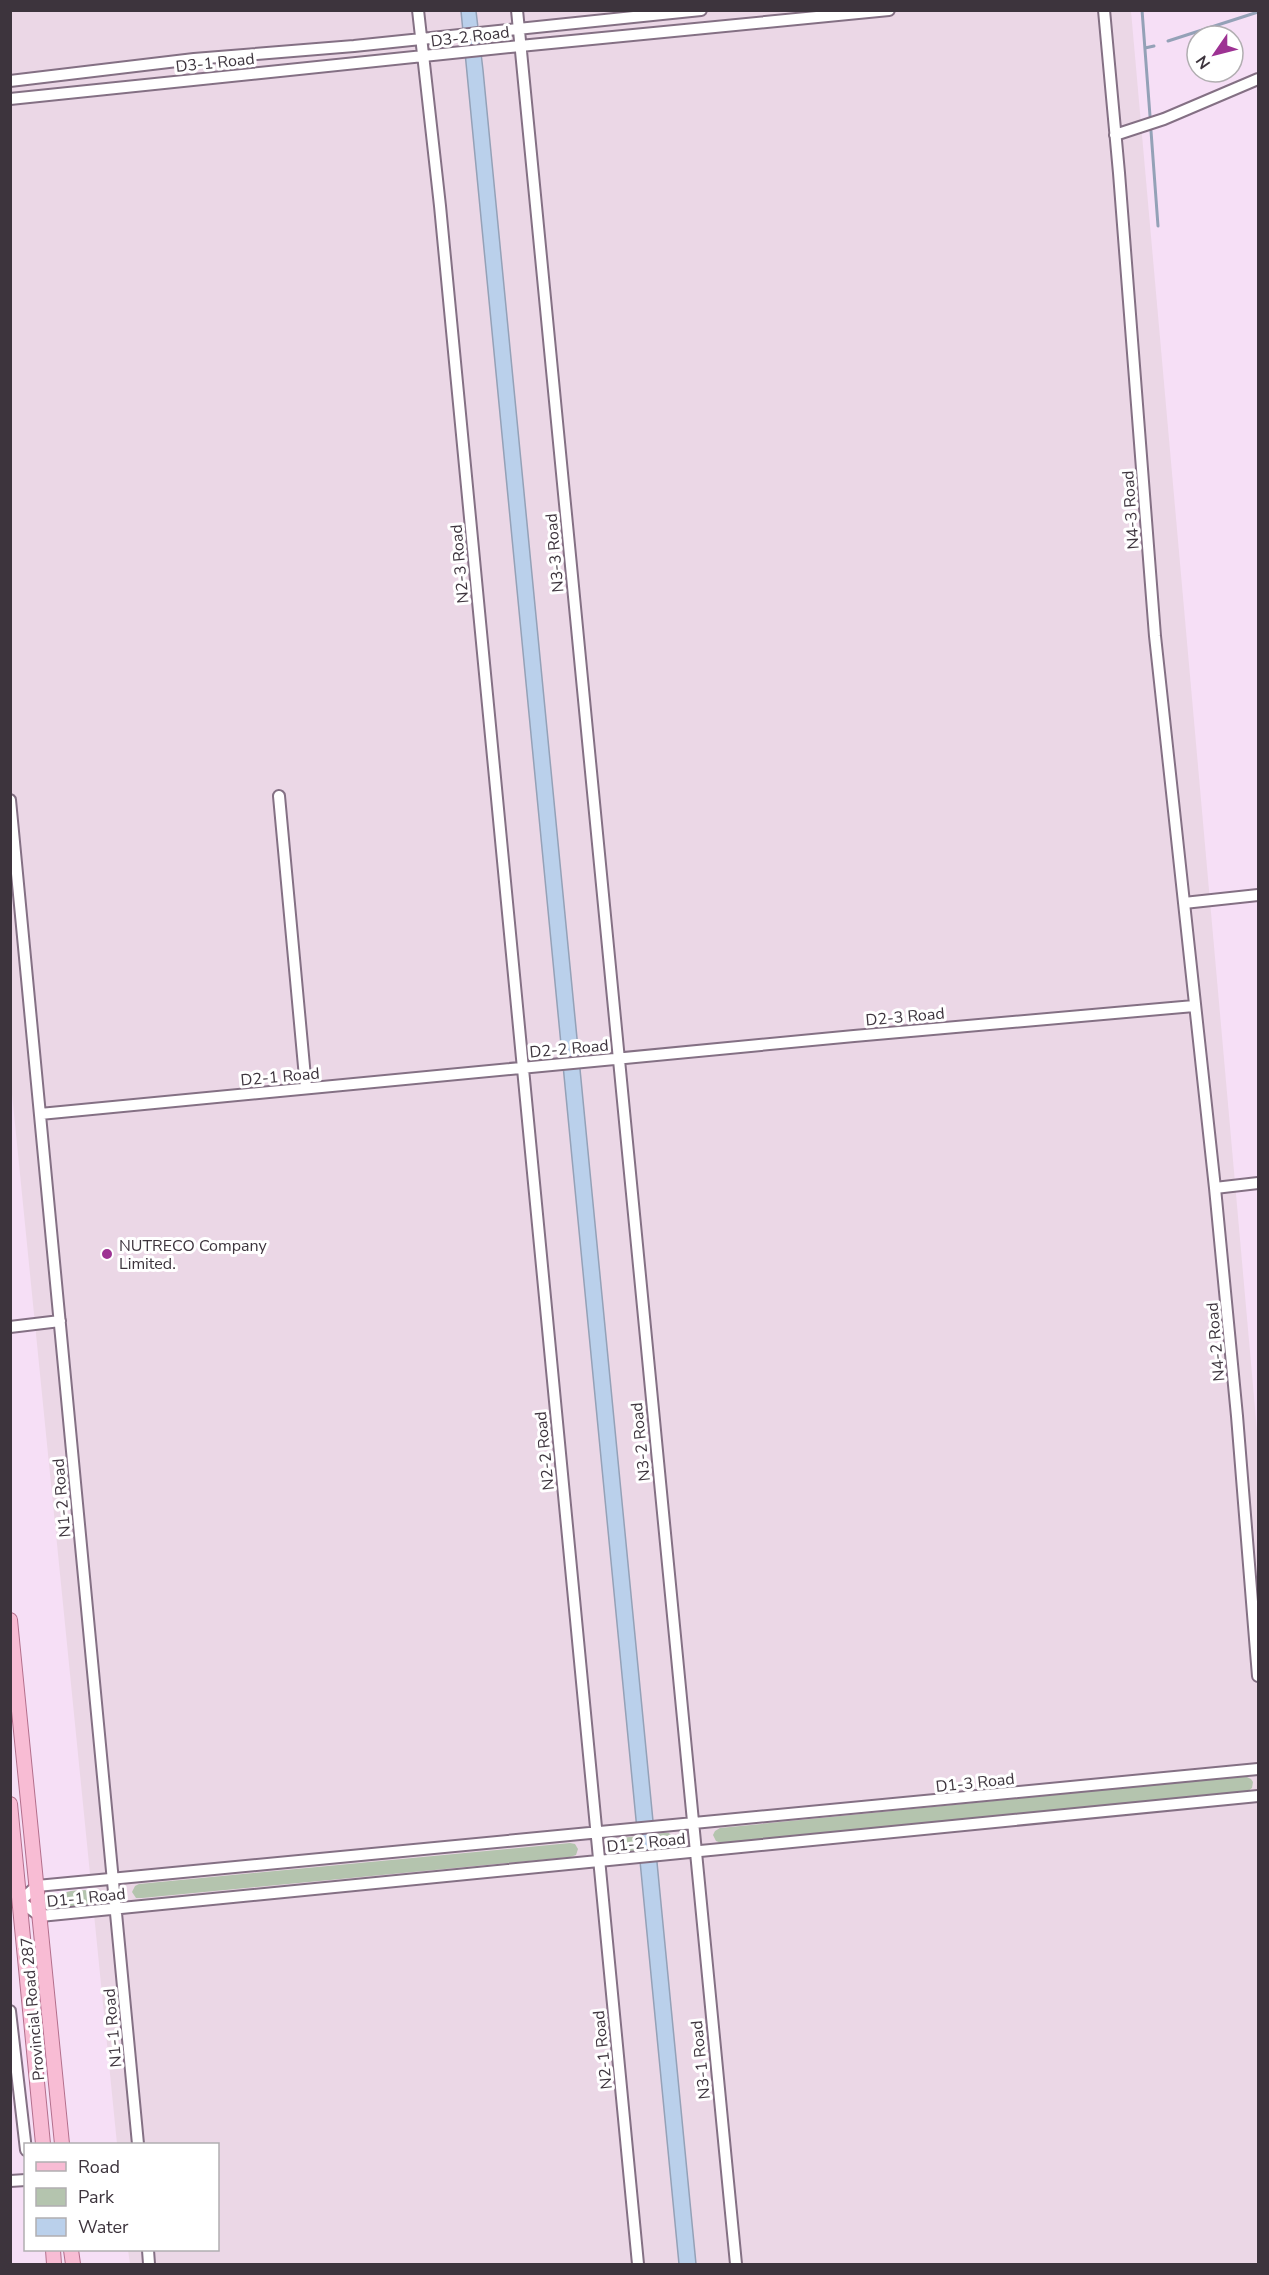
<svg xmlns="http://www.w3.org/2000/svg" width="1269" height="2275" font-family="'Nunito Sans',sans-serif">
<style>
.industrial{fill:#ebd7e6}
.green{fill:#b4c4ae}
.water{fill:#bad0eb;stroke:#94a1b7;stroke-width:1.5}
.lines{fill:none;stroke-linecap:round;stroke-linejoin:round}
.stream{stroke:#94a1b7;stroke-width:3}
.minor-casing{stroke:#847084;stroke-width:14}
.major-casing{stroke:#b36f8c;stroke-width:16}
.minor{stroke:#fff;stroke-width:10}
.major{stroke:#f8bcd4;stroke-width:14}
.poi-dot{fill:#9d3293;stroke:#fff;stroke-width:2}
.labels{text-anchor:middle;stroke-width:6;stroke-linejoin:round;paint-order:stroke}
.street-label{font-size:16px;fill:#3d343d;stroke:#fff}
.poi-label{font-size:16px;fill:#3d343d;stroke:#fff;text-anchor:start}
</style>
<rect width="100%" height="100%" fill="#f6dff6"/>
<path class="industrial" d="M10 11H1131L1258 1442V2264H130L128 2250H218V2144H117L11 1084Z"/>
<path class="green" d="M1245 1776 1251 1779 1253 1782 1252 1788 1248 1791 721 1843 716 1841 713 1835 715 1831 720 1828Z
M664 1833H669L674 1838V1845L669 1849 626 1853 622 1852 616 1847 618 1841 621 1838Z
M570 1843 575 1844 578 1849 576 1855 570 1857 142 1898H136L132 1892 135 1886 139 1884Z
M85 1890 94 1894V1901L89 1904 66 1907 60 1902C60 1889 75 1891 85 1890Z"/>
<path class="water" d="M461 11H476L483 70 696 2264H679Z"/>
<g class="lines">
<path class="stream" d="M1142 10 1150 116
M1168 41 1258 12
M1145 48 1154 46
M1151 131 1158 226"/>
<g class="minor-casing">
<path id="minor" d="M418 10 440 206 638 2264
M517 10 736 2264
M1104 10 1119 173 1155 636 1215 1188 1237 1416 1258 1676
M10 81 194 59 354 46 701 10
M10 99 520 46 889 10
M1115 135 1164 119 1258 79
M279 796 306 1088
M10 800 138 2144
M1184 903 1258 895
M40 1114 854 1036 1194 1006
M1215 1188 1258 1183
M10 1327 60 1321
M20 1901 37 1886 1258 1769
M20 1901 40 1916 1258 1796
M10 2011 26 2150
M10 2181 26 2180
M148 2250 149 2264"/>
</g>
<g class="major-casing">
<path id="major" d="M10 1620 62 2144
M10 1804 43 2144
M53 2250 54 2264
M71 2250 73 2264"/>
</g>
<use href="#minor" class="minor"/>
<use href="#major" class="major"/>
</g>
<circle class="poi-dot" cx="107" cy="1254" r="6"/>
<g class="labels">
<g class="street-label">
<text transform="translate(470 36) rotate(-7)" y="6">D3-2 Road</text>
<text transform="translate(215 62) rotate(-6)" y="6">D3-1 Road</text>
<text transform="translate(1130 510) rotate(-94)" y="6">N4-3 Road</text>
<text transform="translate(554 553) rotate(-95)" y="6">N3-3 Road</text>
<text transform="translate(459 564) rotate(-95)" y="6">N2-3 Road</text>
<text transform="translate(905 1016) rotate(-5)" y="6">D2-3 Road</text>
<text transform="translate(569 1048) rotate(-5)" y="6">D2-2 Road</text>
<text transform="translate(280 1076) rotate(-5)" y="6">D2-1 Road</text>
<text transform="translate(1215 1342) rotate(-95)" y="6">N4-2 Road</text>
<text transform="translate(640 1442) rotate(-96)" y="6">N3-2 Road</text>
<text transform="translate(544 1451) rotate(-96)" y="6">N2-2 Road</text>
<text transform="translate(61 1498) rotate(-95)" y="6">N1-2 Road</text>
<text transform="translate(975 1782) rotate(-6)" y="6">D1-3 Road</text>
<text transform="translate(646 1842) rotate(-6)" y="6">D1-2 Road</text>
<text transform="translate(86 1897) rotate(-6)" y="6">D1-1 Road</text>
<text transform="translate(32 2009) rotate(-95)" y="6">Provincial Road 287</text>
<text transform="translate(112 2028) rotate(-95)" y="6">N1-1 Road</text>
<text transform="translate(602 2050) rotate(-96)" y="6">N2-1 Road</text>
<text transform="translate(700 2060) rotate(-96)" y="6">N3-1 Road</text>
</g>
<g class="poi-label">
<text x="119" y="1251">NUTRECO Company<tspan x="119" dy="18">Limited.</tspan></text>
</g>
</g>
<rect width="1269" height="2275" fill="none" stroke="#3d343d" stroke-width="24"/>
<rect x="24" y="2143" width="195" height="108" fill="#ffffff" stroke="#b1aeb1" stroke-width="1.5"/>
<rect x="36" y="2162" width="30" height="9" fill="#f8bcd4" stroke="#b1aeb1" stroke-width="1.5"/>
<text x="78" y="2173" font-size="18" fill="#3d343d">Road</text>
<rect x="36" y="2188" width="30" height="18" fill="#b4c4ae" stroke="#b1aeb1" stroke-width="1.5"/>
<text x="78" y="2203" font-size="18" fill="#3d343d">Park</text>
<rect x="36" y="2218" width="30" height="18" fill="#bad0eb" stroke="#b1aeb1" stroke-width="1.5"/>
<text x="78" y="2233" font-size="18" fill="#3d343d">Water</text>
<g transform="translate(1215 54) rotate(235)"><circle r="28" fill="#ffffff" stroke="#b1aeb1" stroke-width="1.5"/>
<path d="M0-4.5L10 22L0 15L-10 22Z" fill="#9d3293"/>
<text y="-9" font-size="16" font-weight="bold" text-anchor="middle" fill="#3d343d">N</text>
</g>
</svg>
